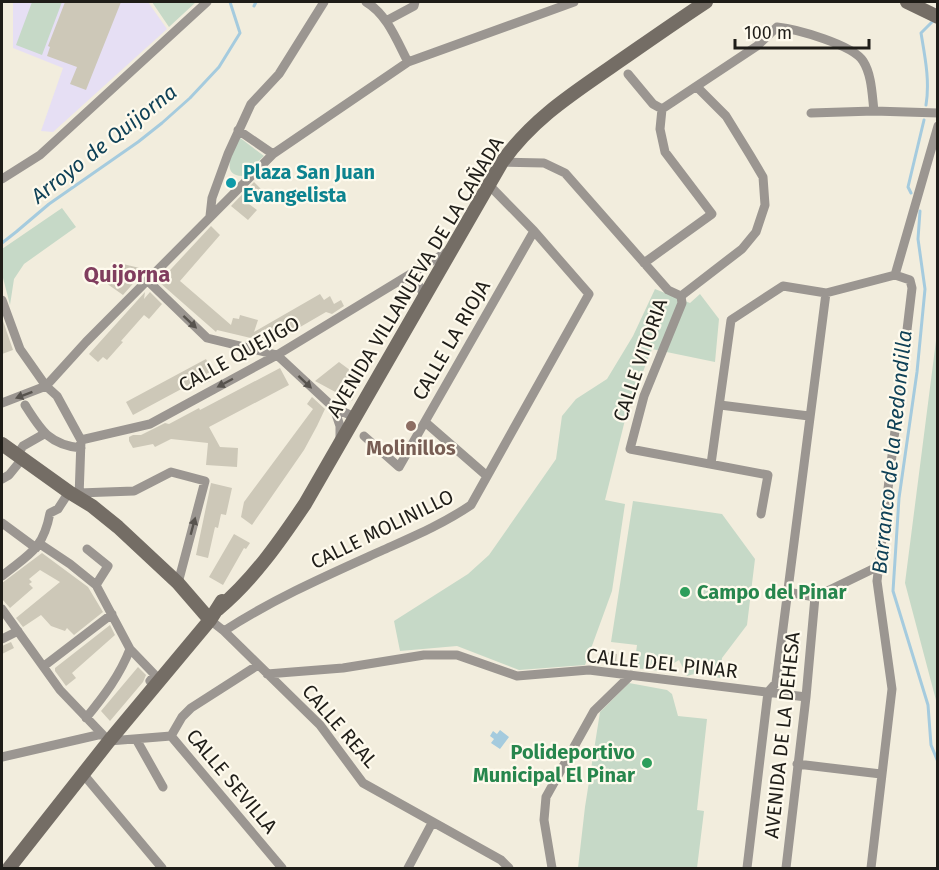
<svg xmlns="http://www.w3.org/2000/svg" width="939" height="870" font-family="'Fira Sans',sans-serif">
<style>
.education{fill:#e6dff4}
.green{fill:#c6d9c7}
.water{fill:#a5cbde}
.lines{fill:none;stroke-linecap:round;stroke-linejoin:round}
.stream{stroke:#a5cbde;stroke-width:3}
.building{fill:#cdc8b8}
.street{stroke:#9b9691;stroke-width:9}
.secondary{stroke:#746d65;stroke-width:14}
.oneway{fill:#57534e}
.culture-dot{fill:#0f9aa8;stroke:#fefaed;stroke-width:2}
.education-dot{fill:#8d6e63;stroke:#fefaed;stroke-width:2}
.leisure-dot{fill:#2e9e5b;stroke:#fefaed;stroke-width:2}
.labels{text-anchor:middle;stroke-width:4.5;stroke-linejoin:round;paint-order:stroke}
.culture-label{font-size:20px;font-weight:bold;fill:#0d838f;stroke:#fefaed;text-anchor:start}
.street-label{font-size:20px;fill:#1f1d18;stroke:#fefaed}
.education-label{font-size:20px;font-weight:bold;fill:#785e54;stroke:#fefaed}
.leisure-label{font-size:20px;font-weight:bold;fill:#27864d;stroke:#fefaed;text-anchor:start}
.water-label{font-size:21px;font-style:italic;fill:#0f4157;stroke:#fefaed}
.quarter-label{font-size:22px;font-weight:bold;fill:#803d5e;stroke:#fefaed}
</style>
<rect width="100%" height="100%" fill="#f2eddd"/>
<path class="education" d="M13 2H148L167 29 53 132 41 131 63 68 13 48Z"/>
<path class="green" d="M32 2H62L42 55 16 45Z
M152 2H196L169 27Z
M239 137 264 156 242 176C219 175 234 150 239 137Z
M62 208 76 227 24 264 14 279 10 305 2 274V249Z
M655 289 690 303 700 294 719 319 715 362 652 349 627 412 605 500 625 504 612 591 585 665 519 670 457 646 400 651 394 621 468 574 489 555 556 459 562 416 576 399 607 379 633 336Z
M937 333V704L905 583Z
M633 501 722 514 755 559 747 625 722 658 720 678 710 676 708 670 687 676 679 660 661 671 634 668 637 645 611 642Z
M629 683 667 690 672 694 678 716 707 719 697 810 704 811 697 868H578L585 807 600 712Z"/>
<path class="water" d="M500 730 509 737 500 749 491 743 494 739 490 736 493 731 497 734Z"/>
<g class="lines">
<path class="stream" d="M254 6 256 2
M926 105C930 81 925 57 921 33L933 21
M911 193 908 187 924 120
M920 211 918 239 925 289 917 372 899 498 893 591 928 705 931 745 938 762
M2 243 16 232 49 204 138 142 162 123 190 98 219 67 240 33 230 2"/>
</g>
<path class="building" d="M65 2H121L86 90 70 84 77 67 47 56 50 47 48 46Z
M254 182 263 191 249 204 257 210 248 220 231 206Z
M211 226 220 235 180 281 231 325 233 318 239 319 240 315 258 320 254 332 320 294 324 300 330 296 334 304 341 300 344 306 332 314 326 312 283 337 278 336 267 342 217 330 216 332 159 282Z
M123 264 148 270 140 278H138L123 295 106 283 114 273 120 277Z
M145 292 144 299 150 292 162 304 149 319 144 315 121 341 123 342 107 360 103 357 98 362 89 354Z
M2 318 13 350 2 354Z
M206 359 212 371 206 374 210 381 203 384 200 379 133 415 126 402Z
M339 362 362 379 352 401 315 381Z
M280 368 289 385 209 427 220 447 238 448 237 467 206 465 208 443 171 439 155 447 153 444 133 448 129 441V437L133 435H141L165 423 169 424 199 408 200 410Z
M312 397 325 409 317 426 304 450 252 525 241 517 244 502 313 409 307 404Z
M211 483 232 488 226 515 221 514 218 528 215 527 208 558 196 555Z
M234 534 250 543 246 549 244 548 223 585 209 577Z
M42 553 88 587 103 612 74 635 67 628 65 631 51 626 41 615 23 627 16 618 60 582 40 570 29 579 32 582 29 584 33 588 10 608 2 599V583Z
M110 625 115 635 72 673 76 678 66 686 55 671V668Z
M11 642 14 648 2 654V646Z
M606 652 617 654 616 666 605 665Z
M138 667 146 675 143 682 110 721 101 711Z"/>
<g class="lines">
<path class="street" d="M366 2C387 14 397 41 408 62
M386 21 414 6 415 2
M628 74 653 104 662 109 660 129 665 152 712 214 644 263
M662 109 757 46 777 27C797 29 853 45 863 61 872 75 872 95 874 111L938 113
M811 113 874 111
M238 130 273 154
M502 162 544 163 565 173 668 290 681 296 682 303 644 396 630 449 768 475 761 514
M2 179 40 155 207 2
M210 216 212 198 228 154 251 104 279 74 324 2
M895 275 938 126
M405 278 419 286 425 296
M148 281 207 338 277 355 334 408 355 417
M681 296 742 249 756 232 765 205 763 177 750 155 726 116 697 87
M2 300 20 349 46 386 57 396 81 440 79 497
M2 403 46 386 86 342 273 154 408 62 574 2
M25 405C41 430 49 445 81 448
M720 405 809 416
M334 408 340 426V441
M425 422 487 476
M364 436 399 467 534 231
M81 440 150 424 277 355 450 250
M17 455 23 446 44 434
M711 464 731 320 783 286 826 293 895 275
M2 479 9 475 22 459
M79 493 134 491 171 472 205 481 178 583
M2 523 36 548
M40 544 70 564 96 585 130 649C120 675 104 696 86 718
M87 549 108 566 96 585
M2 576C29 554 43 550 50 513L58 509 69 492
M787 592 815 597
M815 597 879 566
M2 609 60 690 105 737 109 741 171 736 282 868
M210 620 224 631 320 725 363 783 501 860 509 868
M224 631C273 599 328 575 381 551 412 537 443 524 471 505L589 294 534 231 489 185
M2 639 18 631
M130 649 155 675 150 681 155 686
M44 666 112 614
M267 674 343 668 424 655H457L517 676 589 670 806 697
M171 736 182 717 191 708 258 665
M136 739 163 787
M2 757 102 734
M797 764 881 774
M84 775 162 868
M408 868 432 823
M552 868 544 820 546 797 594 711 631 675
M747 868 768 692 776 683 826 293
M786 868 806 697 815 597
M871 868 892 689 877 581 912 288 910 280 895 275"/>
<path class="secondary" d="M907 2 938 17
M2 444 69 492 92 506 118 527 178 583 210 620
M218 609C253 580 280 541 305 504L502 162C532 120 569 96 611 67 643 45 674 23 706 2
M9 868 109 741 210 620 222 601"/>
</g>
<defs><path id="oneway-solid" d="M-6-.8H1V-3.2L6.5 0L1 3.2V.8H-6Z" transform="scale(1.5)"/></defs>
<g class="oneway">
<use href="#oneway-solid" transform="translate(190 322) rotate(43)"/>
<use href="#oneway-solid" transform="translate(305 382) rotate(43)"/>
<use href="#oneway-solid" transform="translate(225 383) rotate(152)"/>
<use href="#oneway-solid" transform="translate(24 395) rotate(159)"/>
<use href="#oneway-solid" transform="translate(193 526) rotate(-75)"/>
</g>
<circle class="culture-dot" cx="231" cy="183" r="6"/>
<circle class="education-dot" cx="411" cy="426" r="6"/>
<g class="leisure-dot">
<circle cx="685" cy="592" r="6"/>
<circle cx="647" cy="763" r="6"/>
</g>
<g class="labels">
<g class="culture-label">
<text x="243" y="179">Plaza San Juan<tspan x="243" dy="23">Evangelista</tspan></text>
</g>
<g class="street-label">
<text transform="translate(415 277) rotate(-59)" y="7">AVENIDA VILLANUEVA DE LA CAÑADA</text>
<text transform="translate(451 340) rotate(-60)" y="7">CALLE LA RIOJA</text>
<text transform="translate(239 354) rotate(-29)" y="7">CALLE QUEJIGO</text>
<text transform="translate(640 360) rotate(-71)" y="7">CALLE VITORIA</text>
<text transform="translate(382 529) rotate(-26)" y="7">CALLE MOLINILLO</text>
<text transform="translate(662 663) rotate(6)" y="7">CALLE DEL PINAR</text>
<text transform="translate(340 726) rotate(49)" y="7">CALLE REAL</text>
<text transform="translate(782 735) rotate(-84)" y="7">AVENIDA DE LA DEHESA</text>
<text transform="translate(232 781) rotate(50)" y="7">CALLE SEVILLA</text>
</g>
<g class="education-label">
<text x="411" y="455">Molinillos</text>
</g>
<g class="leisure-label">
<text x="697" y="599">Campo del Pinar</text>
<text x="635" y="759" text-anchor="end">Polideportivo<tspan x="635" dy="23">Municipal El Pinar</tspan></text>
</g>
<g class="water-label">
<text transform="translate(104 144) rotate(-38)" y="7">Arroyo de Quijorna</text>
<text transform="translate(892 452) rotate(-84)" y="7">Barranco de la Redondilla</text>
</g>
<g class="quarter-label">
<text x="127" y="282">Quijorna</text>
</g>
</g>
<rect width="939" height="870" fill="none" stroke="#1f1d18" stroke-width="6"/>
<path d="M735 39v9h134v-9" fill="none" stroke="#1f1d18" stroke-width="3"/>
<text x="744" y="39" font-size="18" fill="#1f1d18" stroke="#fefaed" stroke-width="4.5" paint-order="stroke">100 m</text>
</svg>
